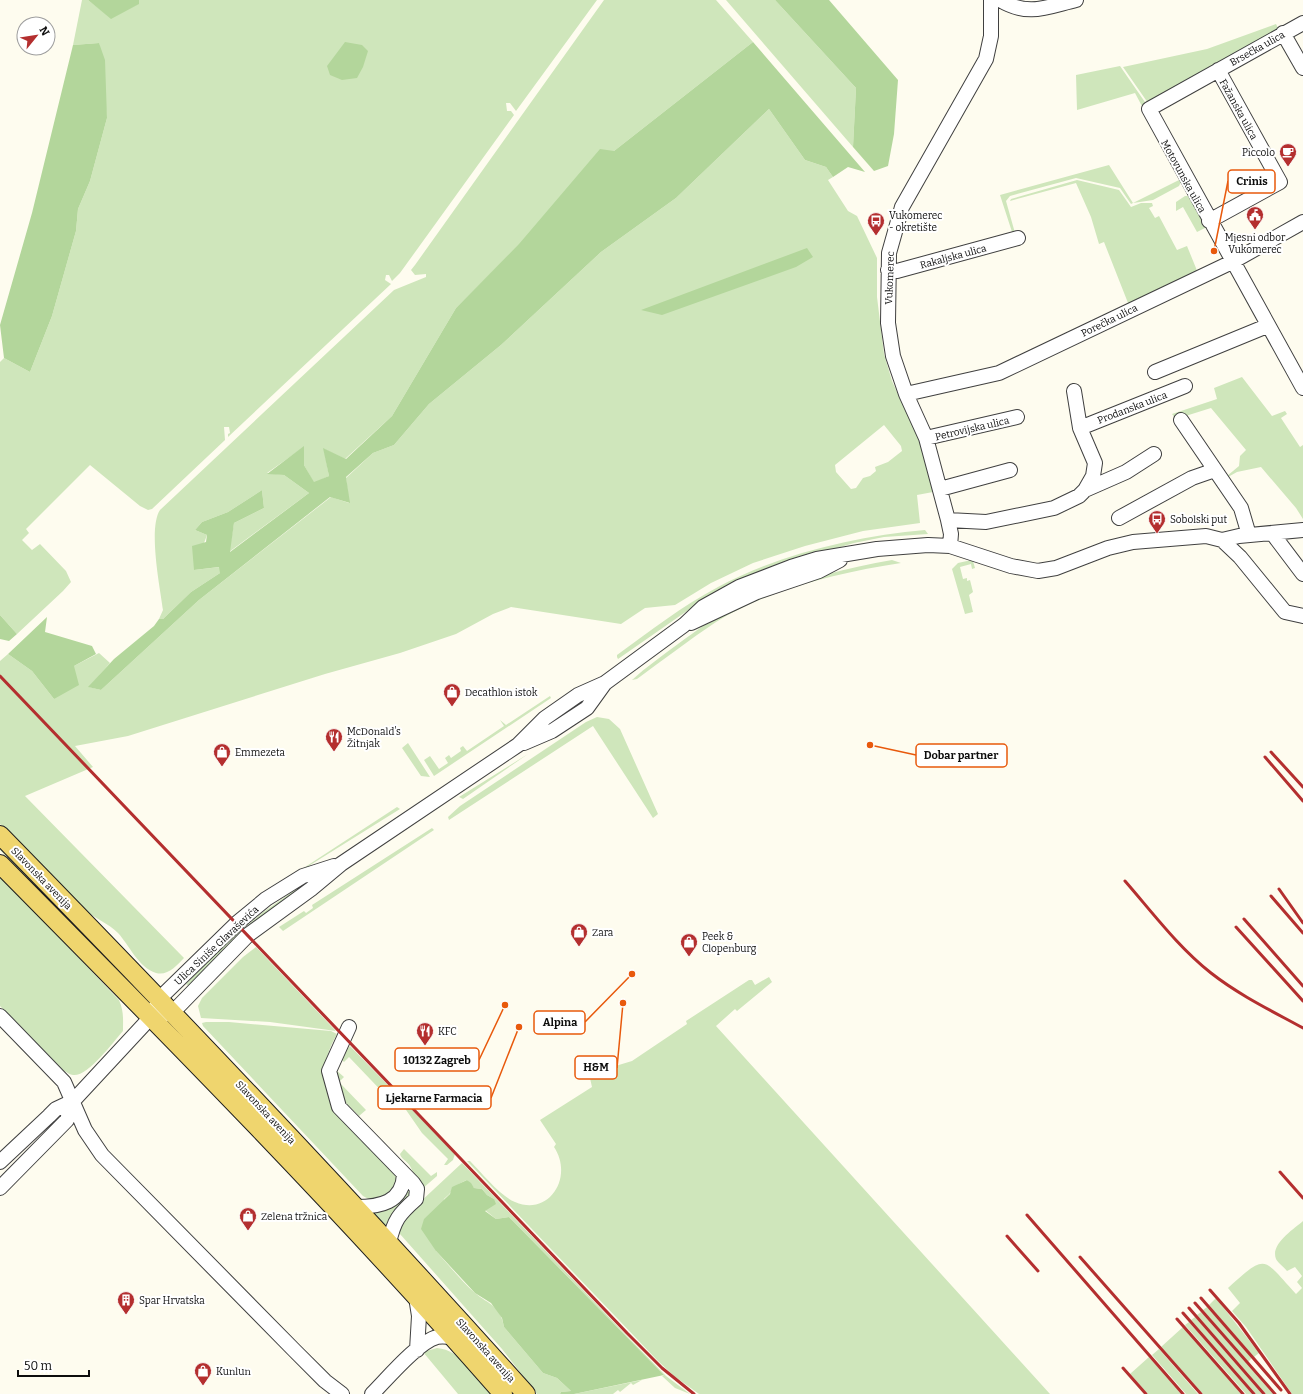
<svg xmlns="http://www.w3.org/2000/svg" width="1303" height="1394" font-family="Bitter,serif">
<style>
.green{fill:#cfe6bb;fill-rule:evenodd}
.forest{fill:#b3d69b}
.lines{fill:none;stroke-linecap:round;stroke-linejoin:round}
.minor-casing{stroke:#404040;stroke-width:16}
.major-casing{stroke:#1e1e1e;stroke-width:20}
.minor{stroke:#fff;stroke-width:14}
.major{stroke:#efd56e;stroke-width:18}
.rail{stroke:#b42f2f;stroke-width:3}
.labels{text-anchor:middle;stroke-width:4;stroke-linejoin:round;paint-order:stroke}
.street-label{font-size:10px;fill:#0d0d0d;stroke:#fff}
.poi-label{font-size:10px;fill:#0d0d0d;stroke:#fff;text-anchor:start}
.leader{fill:none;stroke:#e8590c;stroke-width:1.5}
.callout-dot{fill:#e8590c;stroke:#fff;stroke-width:1.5}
.callout{fill:#fff;stroke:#e8590c;stroke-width:1.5}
.callout-label{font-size:11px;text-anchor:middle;font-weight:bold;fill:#0d0d0d}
</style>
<rect width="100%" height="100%" fill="#fefcef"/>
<path class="green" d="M82 0H88L111 18 138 4 139 0H597L516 111 510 103H506L507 111H511L514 115 400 273 392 281 389 275H386L385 280 391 284 228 437V434L230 433 229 427H224L225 440 152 509 148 510 140 506 90 465 26 529 29 533 22 540 32 550 40 544 66 571 71 582 63 591 17 634 0 615V362L4 358 30 372 52 316 76 231 78 209 90 181 107 118 99 43 73 45Z
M604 0H716L753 42 614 151 456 308 392 416 345 459 324 449 329 476 314 483 304 465V447L267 473 284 475 309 493 229 552 234 523 264 508 262 490 228 512 202 522 195 530 207 535 194 570 220 567V573L191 592 163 619H159L163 610C160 587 148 528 160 510L394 290 426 277V274L415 275 411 270 415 265Z
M726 0H775L856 88 853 147Z
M1276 24 1280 32 1148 103 1123 67 1207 49Z
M1120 66 1147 105 1144 110 1135 93 1077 110 1076 75Z
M769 109 805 160 826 167 833 177 828 180 848 211 857 216 877 258V297L884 354 892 381 919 440 933 492 917 495 920 523 863 531 805 546 753 563 711 583 675 605 645 608 621 624 511 607 493 614 456 634 400 653 325 674 128 736 75 746 93 767 25 796 184 958C176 966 168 976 156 973 139 968 129 945 118 933 108 923 94 918 84 909 54 882 28 852 0 824V661L8 654 32 671 54 699 74 666 99 653 110 663 89 687 101 690 199 600 331 497 349 503 346 478 373 453 394 445 429 404 501 345 601 252 676 198ZM884 425 901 446 902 451 888 462 875 467 876 471 870 476 863 478 856 488 851 489 836 472 835 465Z
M1109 165 1133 203 1181 179V182L1179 186 1153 200 1133 203 1131 204 1120 188 1076 178 1010 196 1006 201 1015 233 1013 235 1000 195Z
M1077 180 1119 190 1131 207 1141 203H1152L1153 206 1149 208 1155 218 1159 216 1177 250 1187 246 1198 273 1130 308 1104 242 1099 244 1091 217 1076 183 1010 201 1011 199Z
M1185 196H1189L1207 227 1197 232 1183 207 1176 211V202Z
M1242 377 1272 416 1285 411 1287 414 1281 418 1300 447 1303 445V519L1296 508 1261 467 1237 472 1228 477 1227 476 1239 466 1240 456 1246 450 1211 408 1176 419 1172 414 1217 399 1214 388Z
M925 530 928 534 884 537 854 543 789 562 707 597 618 659 617 657V655C650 631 682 606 718 587 779 554 857 536 925 530Z
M892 560 901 563C841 572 769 589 716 622 689 640 663 660 637 679L632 680C646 667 662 656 678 644 696 631 714 617 734 608 784 585 838 569 892 560Z
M967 561H973L975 568 972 569 971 564 960 567 963 579 967 578V581L970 580 973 592 969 595 973 612 965 614 952 569 958 563Z
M550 696 551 698 434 776 424 760 430 756 439 769 448 763 445 758 449 755 451 758 461 751 460 748 463 746 467 751 504 726 500 720 506 725Z
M597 717 609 719 620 729 658 814 653 818 593 726 449 820 448 817 460 806 586 722Z
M408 743 430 777 421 776 402 748Z
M528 754 463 799 459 797Z
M397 807 400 809 299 872V871Z
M432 828 434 830 283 931 279 927 304 911 306 913 313 908 312 905Z
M0 844 136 982 133 985 0 850Z
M0 876 119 1000C124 1011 123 1020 123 1031 113 1042 88 1077 73 1075 70 1075 67 1072 64 1071L0 1006Z
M305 883 308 884 246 930 244 928 262 913Z
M240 930 243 934 189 986 186 984Z
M256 947 336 1031 270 1022 201 1018 198 1006 202 998 243 957Z
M769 977 772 982 737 1011 735 1009 716 1026 1050 1394H699L674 1376 657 1360 467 1161H470C482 1173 500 1196 515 1202 549 1217 574 1177 554 1147L556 1144 540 1120 592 1087 589 1074 632 1061 687 1024 686 1021 749 980H752L755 985Z
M206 1022H229L331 1031 337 1034C323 1059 320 1079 333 1106L395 1174 397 1178C393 1193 378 1206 363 1196L203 1026 202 1023Z
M350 1046 455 1154 453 1160 447 1165H444L448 1159 422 1133 404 1107 393 1099 391 1101 349 1057 344 1062 341 1059 343 1053Z
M336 1070 344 1077 339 1082 366 1110 359 1116 344 1101Z
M404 1149 431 1176 437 1172V1176L422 1189C417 1181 414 1174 410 1166 407 1161 401 1159 400 1154Z
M462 1163 626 1335 666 1376 690 1394 675 1388 662 1376 664 1375 509 1217 496 1219 485 1210 494 1199 487 1195 482 1189 474 1188 467 1180C452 1186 455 1190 444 1199L436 1251C449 1265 461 1281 475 1293 489 1305 500 1304 504 1327L543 1373 557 1378 571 1391 561 1392 560 1394H537L502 1349 400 1234 399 1229 404 1217Z
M408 1187 411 1194 387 1229 373 1214Z
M1303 1221V1394H1292L1246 1327 1232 1311 1240 1303 1228 1288C1267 1253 1262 1257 1296 1294L1302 1288 1297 1282 1302 1276 1295 1267 1287 1271C1284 1267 1278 1263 1276 1259 1270 1244 1294 1229 1303 1221Z
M1216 1298 1259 1353 1254 1357 1209 1305Z
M1207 1307 1252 1358 1248 1362 1203 1310Z
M1201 1312 1273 1394H1266L1197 1315Z
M1195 1317 1262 1394H1256L1191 1320Z
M1189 1322 1252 1394H1246L1185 1325Z
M1183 1327 1241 1394H1203L1161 1347Z
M437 1348C461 1350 477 1377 492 1394H458L423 1352Z
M1159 1349 1198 1394H1186L1152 1355Z
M1149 1357 1181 1394H1148L1130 1374Z
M642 1380 633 1385 631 1383 620 1392 618 1390 613 1394H574Z"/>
<path class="forest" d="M88 0H139V4L111 19Z
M775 0H829L898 80 894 134 888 166 874 171 853 147 856 88Z
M345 42 362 45 368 51 363 67 357 78 342 80 330 75 327 66Z
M753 42 865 172 848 167 833 177 826 167 805 160 769 109 676 198 601 252 501 345 429 404 394 445 373 453 346 477 350 503 330 497 199 600 101 690 88 687 114 659 154 626 159 619H163L191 592 220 573 219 567 194 570 192 546 206 542 207 535 195 530 202 522 228 512 262 490 264 508 234 523 230 552 309 493 284 475 267 474 304 446V465L314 482 329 476 323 448 346 459 392 416 456 308 519 244 600 149 614 151Z
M99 43 105 60 107 118 90 181 78 209 76 231 52 316 30 372 4 358 0 325 32 213 73 45Z
M807 248 813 257 796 267 662 315 641 310Z
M0 615 17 634 9 641 0 639Z
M47 617 45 632 92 646 96 654 74 666 79 685 54 699 32 671 8 654Z
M467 1180 471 1183 474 1188 482 1189 487 1195 494 1199 496 1204 485 1211 496 1219 509 1217 664 1375 574 1394H560L561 1392 571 1391 557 1378 543 1373 504 1327 502 1318 491 1303 475 1293 436 1251 421 1229 424 1219 450 1194 452 1187Z"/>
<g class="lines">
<g class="minor-casing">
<path id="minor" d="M1000 0C1028 17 1047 7 1076 0
M1303 23 1149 109 1303 388
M1283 33 1303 68
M1209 221 1280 182 1218 70
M888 270 897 271 1018 238
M1155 372 1267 326
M1074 391 1080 428
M906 394 999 373 1232 262 1303 222
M1181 420 1241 508 1249 535
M926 438 1017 417
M940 489 1010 470
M1085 490 1126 472 1154 454
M1119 518 1192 478 1215 470
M948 520 986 522 1054 508 1079 496 1085 490 1093 476 1095 463 1080 428 1185 386
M1272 533 1303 574
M1222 540 1239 536 1303 530
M950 546 951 534 948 520 926 438 906 394 893 356 888 323 889 253 902 207 986 59 991 36V0
M691 623 757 592 819 571 840 560
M524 743 552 731 587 708 605 683
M163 1015 172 1013 248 935 311 889 341 864 518 745 545 718 578 695 605 683 684 625 703 607 739 587 791 567 817 559 877 549 928 545 950 546 1011 566 1038 571 1056 568 1108 548 1133 542 1206 536 1222 540 1240 557 1285 612 1303 616
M0 1016 64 1082 85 1130 102 1155 295 1351 325 1381 342 1394
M349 1027 329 1071 339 1107 413 1183 417 1189 416 1199C399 1214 394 1220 389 1243
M0 1162 49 1116 56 1109 73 1101 151 1017 159 999 237 923 266 899 303 876 334 866
M0 1188 67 1120 73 1101
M356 1207C379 1207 403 1203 404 1174
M416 1297 419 1316 417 1350
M372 1394C387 1379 418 1342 437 1337 442 1336 448 1337 453 1337"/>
</g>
<g class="major-casing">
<path id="major" d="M0 835C179 1018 355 1203 526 1394
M0 864C171 1037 343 1211 503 1394"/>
</g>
<use href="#minor" class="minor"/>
<use href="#major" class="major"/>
<path class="rail" d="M0 676 627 1333 662 1368 694 1394
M1271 752 1303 787
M1265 757 1303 801
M1125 881C1152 912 1178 947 1211 973 1239 995 1272 1011 1303 1028
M1279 889 1303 923
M1271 896 1303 933
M1244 919 1303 986
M1236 927 1303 1001
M1280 1172 1303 1198
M1027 1215 1183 1394
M1007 1236 1038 1271
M1080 1257 1201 1394
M1210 1290 1239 1323 1290 1394
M1201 1298 1281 1390
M1195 1303 1275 1394
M1189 1308 1264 1394
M1183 1313 1254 1394
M1177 1319 1243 1394
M1123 1368 1146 1394"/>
</g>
<defs>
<g id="cafe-pin" transform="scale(0.9)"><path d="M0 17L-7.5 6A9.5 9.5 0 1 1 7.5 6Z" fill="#b42f2f" stroke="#fff"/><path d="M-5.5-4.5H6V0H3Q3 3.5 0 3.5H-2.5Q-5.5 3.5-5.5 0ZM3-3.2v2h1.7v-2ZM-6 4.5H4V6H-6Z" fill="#fff"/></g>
<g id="civic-pin" transform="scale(0.9)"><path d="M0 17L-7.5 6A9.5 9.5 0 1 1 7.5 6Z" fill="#b42f2f" stroke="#fff"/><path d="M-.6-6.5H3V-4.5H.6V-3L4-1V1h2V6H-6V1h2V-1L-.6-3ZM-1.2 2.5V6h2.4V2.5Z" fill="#fff"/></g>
<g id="bus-pin" transform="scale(0.9)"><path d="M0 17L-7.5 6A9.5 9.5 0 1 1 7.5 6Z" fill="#b42f2f" stroke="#fff"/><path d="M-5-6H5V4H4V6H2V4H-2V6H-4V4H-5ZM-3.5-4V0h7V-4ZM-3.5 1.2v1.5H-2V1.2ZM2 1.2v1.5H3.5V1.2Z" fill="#fff"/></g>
<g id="shop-pin" transform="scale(0.9)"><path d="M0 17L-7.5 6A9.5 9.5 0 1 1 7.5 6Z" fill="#b42f2f" stroke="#fff"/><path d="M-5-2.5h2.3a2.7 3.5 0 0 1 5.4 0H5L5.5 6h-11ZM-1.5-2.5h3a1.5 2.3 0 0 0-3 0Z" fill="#fff"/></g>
<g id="restaurant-pin" transform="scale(0.9)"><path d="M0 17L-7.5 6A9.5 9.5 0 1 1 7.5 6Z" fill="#b42f2f" stroke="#fff"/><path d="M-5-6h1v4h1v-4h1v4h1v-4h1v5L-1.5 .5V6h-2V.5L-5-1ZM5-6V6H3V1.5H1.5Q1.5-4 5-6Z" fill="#fff"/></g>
<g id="building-pin" transform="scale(0.9)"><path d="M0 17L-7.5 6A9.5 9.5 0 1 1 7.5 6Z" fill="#b42f2f" stroke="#fff"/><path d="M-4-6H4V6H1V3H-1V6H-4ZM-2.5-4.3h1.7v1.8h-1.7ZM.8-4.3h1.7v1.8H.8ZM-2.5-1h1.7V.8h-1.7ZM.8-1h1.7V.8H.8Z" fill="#fff"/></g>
</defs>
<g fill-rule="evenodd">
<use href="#cafe-pin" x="1288" y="152"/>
<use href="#civic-pin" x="1255" y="215"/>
<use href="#bus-pin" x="876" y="221"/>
<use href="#bus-pin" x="1157" y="519"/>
<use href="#shop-pin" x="452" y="692"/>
<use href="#restaurant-pin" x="334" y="737"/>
<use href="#shop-pin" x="222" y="752"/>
<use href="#shop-pin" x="579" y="932"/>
<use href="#shop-pin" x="689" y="942"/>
<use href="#restaurant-pin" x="425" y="1031"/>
<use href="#shop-pin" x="248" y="1216"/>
<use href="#building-pin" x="126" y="1300"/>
<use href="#shop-pin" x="203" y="1371"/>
</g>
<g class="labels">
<g class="street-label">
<text transform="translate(1257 48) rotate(-29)" y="4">Brsečka ulica</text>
<text transform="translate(1239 109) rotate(61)" y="4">Fažanska ulica</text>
<text transform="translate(1184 176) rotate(61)" y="4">Motovunska ulica</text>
<text transform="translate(953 256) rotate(-15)" y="4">Rakaljska ulica</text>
<text transform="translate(889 278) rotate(-88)" y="4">Vukomerec</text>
<text transform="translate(1109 320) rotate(-26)" y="4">Porečka ulica</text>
<text transform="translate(1132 407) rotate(-21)" y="4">Prodanska ulica</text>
<text transform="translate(972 428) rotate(-13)" y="4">Petrovijska ulica</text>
<text transform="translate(42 878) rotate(46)" y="4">Slavonska avenija</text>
<text transform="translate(216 945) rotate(-43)" y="4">Ulica Siniše Glavaševića</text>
<text transform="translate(266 1112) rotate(47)" y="4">Slavonska avenija</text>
<text transform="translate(486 1350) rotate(48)" y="4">Slavonska avenija</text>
</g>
<g class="poi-label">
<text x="1275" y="156" text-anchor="end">Piccolo</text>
<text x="889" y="219">Vukomerec<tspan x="889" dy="12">- okretište</tspan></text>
<text x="1255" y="241" text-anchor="middle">Mjesni odbor<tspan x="1255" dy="12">Vukomerec</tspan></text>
<text x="1170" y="523">Sobolski put</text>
<text x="465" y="696">Decathlon istok</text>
<text x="347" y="735">McDonald's<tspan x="347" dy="12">Žitnjak</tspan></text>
<text x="235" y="756">Emmezeta</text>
<text x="592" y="936">Zara</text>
<text x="702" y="940">Peek &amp;<tspan x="702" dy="12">Clopenburg</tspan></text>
<text x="438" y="1035">KFC</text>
<text x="261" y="1220">Zelena tržnica</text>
<text x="139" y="1304">Spar Hrvatska</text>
<text x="216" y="1375">Kunlun</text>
</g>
</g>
<path class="leader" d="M1214 251L1228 181M870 745L916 755M632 974L585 1022M505 1005L479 1060M623 1003L617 1068M519 1027L491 1098"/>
<g class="callout-dot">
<circle cx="1214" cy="251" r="4"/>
<circle cx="870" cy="745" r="4"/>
<circle cx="632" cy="974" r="4"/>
<circle cx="505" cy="1005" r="4"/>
<circle cx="623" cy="1003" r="4"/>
<circle cx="519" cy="1027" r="4"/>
</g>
<g class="callout">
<rect x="1228" y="170" width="47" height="23" rx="4"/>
<rect x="916" y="744" width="91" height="23" rx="4"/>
<rect x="534" y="1011" width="51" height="23" rx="4"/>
<rect x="395" y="1048" width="84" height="23" rx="4"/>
<rect x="575" y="1056" width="42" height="23" rx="4"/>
<rect x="378" y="1086" width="113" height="23" rx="4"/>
</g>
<g class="callout-label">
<text x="1252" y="185">Crinis</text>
<text x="961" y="759">Dobar partner</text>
<text x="560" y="1026">Alpina</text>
<text x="437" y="1064">10132 Zagreb</text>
<text x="596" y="1071">H&amp;M</text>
<text x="434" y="1102">Ljekarne Farmacia</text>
</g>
<g transform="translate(36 36) rotate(60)"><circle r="19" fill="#ffffff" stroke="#9e9e9e"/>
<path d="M0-3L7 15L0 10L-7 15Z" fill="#b42f2f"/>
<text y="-6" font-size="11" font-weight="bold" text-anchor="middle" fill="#0d0d0d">N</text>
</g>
<path d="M18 1370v6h71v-6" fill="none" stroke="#0d0d0d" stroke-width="2"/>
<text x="24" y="1370" font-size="12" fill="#0d0d0d" stroke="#ffffff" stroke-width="3" paint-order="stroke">50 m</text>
</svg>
